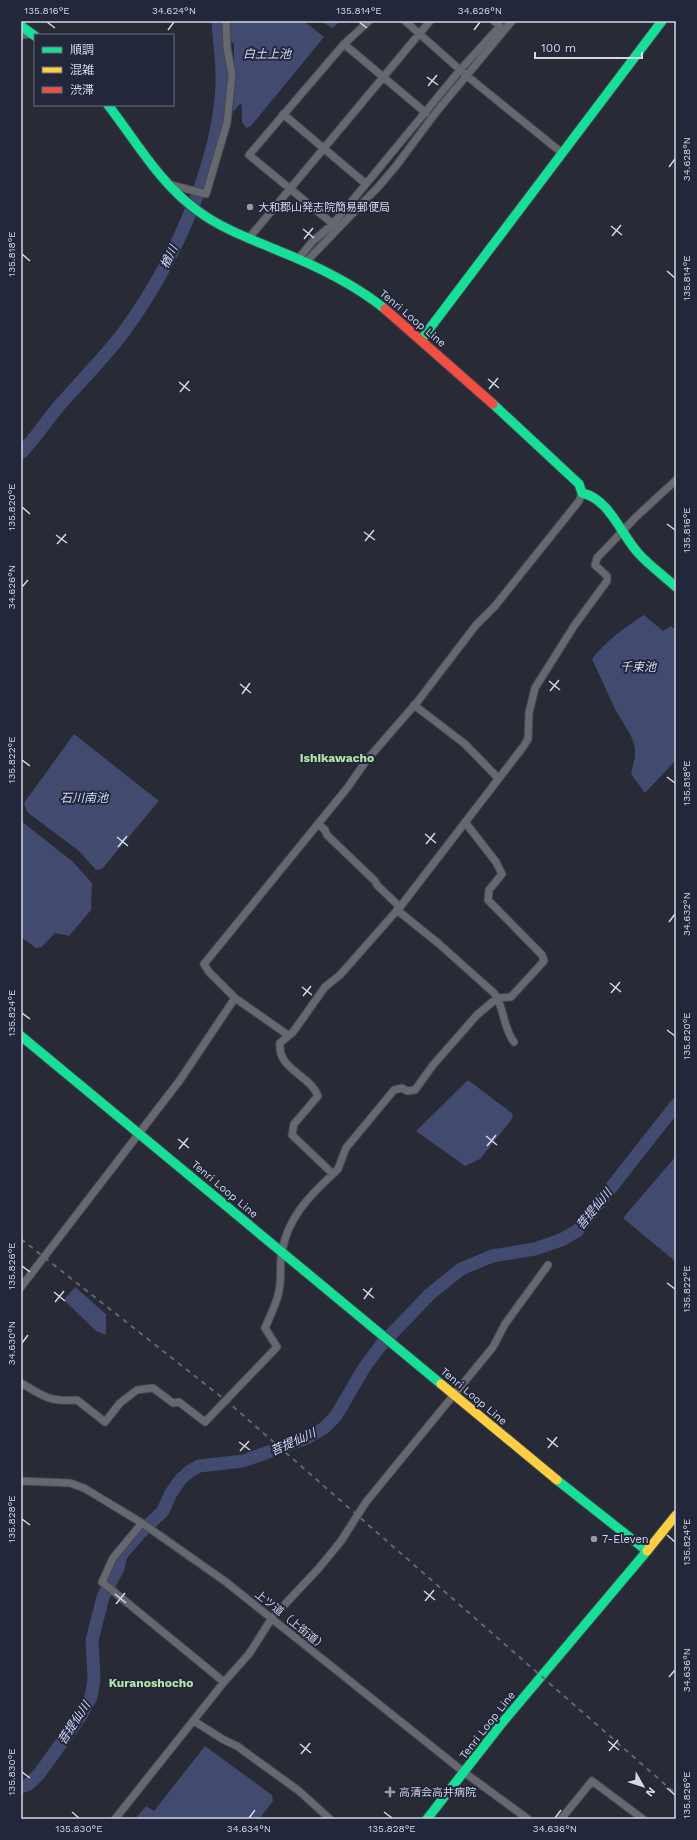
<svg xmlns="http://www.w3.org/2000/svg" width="697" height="1840" font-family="'Work Sans','Noto Sans JP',sans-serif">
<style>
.water{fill:#424a6f}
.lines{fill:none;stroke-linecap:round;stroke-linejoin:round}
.river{stroke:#424a6f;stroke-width:13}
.street-casing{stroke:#444751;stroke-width:9}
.fast-casing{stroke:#444751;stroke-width:11}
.slow-casing{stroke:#444751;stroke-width:11}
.jam-casing{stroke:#444751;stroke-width:11}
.street{stroke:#666870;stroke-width:7}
.fast{stroke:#16e098;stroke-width:9}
.slow{stroke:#ffcf43;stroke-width:9}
.jam{stroke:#f24e42;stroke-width:9}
.rail{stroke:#64666f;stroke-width:2;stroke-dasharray:5 5;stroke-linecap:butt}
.ticks{fill:none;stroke:#d4d7e5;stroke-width:1.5}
.poi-dot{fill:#989aa7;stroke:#22273b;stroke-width:1.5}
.labels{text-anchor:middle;stroke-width:4;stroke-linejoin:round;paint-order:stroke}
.poi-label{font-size:11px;fill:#d4d7e5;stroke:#22273b;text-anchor:start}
.street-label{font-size:11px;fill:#d4d7e5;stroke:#22273b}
.water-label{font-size:12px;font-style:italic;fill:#d4dbf7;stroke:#22273b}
.neighbourhood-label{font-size:12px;font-weight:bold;fill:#b3e6a6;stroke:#22273b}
.neatline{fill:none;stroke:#d4d7e5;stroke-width:1.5}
.ticks-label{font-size:10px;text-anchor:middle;fill:#d4d7e5}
</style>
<rect width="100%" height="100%" fill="#282a35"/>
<path class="water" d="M227 21H304L324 37 251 126 246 128 242 122V105L240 104 234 111H230L234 82V44L229 40Z
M321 21H341L332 28Z
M644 615 663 631 671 626 676 630V760L645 793 631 774 635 757V747L631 736 615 709 592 659C606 641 625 627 644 615Z
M74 734 159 801 102 869 96 870 79 851 27 812 24 803Z
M21 821 72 861 92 883 91 910 69 936 55 933 42 947 36 948 21 937Z
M468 1080 513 1114 512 1119 480 1159 465 1166 416 1131Z
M676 1156V1262L623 1218Z
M75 1287 106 1314V1335L96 1331 64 1300Z
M205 1746 272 1795 273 1801 259 1819H135L146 1806 154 1811Z"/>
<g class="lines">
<path class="river" d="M21 453C35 439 46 421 59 406 80 382 103 359 123 333 171 268 219 166 222 84 223 63 219 42 218 21
M21 1787 29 1784 39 1774 80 1717 91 1697 94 1679 92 1640 103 1597 118 1568 121 1555 139 1534 163 1511 171 1493 181 1479 190 1471 199 1466 243 1461 307 1438 324 1428 336 1416 364 1368 381 1345 430 1294 461 1269 492 1256 535 1249 561 1240 577 1231 676 1105"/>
<g class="street-casing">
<path id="street" d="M405 21 467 76 562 153
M21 35 33 34
M344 44 426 113
M283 114 366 184
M168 184 206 194 227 123 232 74 227 48 226 21
M333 224 249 155 344 44 369 21
M249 238 430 21
M298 259 313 241 333 224 460 70 500 26 494 21
M306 262 379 186 396 166 437 111 512 21
M414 705 465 744 498 778
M318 824 325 830 327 835 375 881 377 885 400 907
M397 910 438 943 494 993C505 1008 502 1026 514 1042
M235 998 288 1035
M333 1174 338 1169 346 1148 394 1090 402 1088 407 1091 415 1090 433 1065 477 1015 497 998 511 997 544 961 542 955 488 900 489 890 502 874 496 862 465 822
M21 1287 180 1080 235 998 209 972 204 964 348 787 366 761 418 701 476 625 495 606 579 501 582 493
M21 1383C45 1397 49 1402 77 1400L105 1422 120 1403 137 1390 153 1388 173 1403 179 1402 205 1422 277 1347 265 1328C270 1316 277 1303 279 1291 282 1278 279 1264 282 1251 288 1218 309 1196 333 1174L292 1135 294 1124 318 1096C310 1075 277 1069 280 1043L293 1032 325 987 340 975 400 907 523 747 528 739 529 713 535 688 574 626 607 581V576L595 565 597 558 636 517 676 480
M21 1481 70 1483 84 1488 142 1523 226 1582 465 1773 528 1819
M142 1523 113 1558 102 1582 224 1682
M194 1721 224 1740 237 1746 299 1791 330 1819
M115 1819 224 1682 249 1654 272 1618 319 1568 341 1541 366 1502 493 1347 505 1324 548 1265
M561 1819 592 1781 643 1819"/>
</g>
<g class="fast-casing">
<path id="fast" d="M21 26 35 36
M108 105C136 141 160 184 198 211 222 229 251 239 279 251 317 266 354 284 385 309
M421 340 662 21
M493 404 579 484 582 493C610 499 621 535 639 554 650 566 664 576 676 587
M21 1036 441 1384
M427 1819 502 1723 647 1551 557 1480"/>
</g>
<g class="slow-casing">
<path id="slow" d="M441 1384 557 1480
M647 1551 676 1515"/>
</g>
<g class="jam-casing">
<path id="jam" d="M385 309 493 404"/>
</g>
<use href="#street" class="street"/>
<use href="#fast" class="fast"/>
<use href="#slow" class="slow"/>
<use href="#jam" class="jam"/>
<path class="rail" d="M21 1239 229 1403 676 1794"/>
</g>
<path class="ticks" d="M47 22 55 28M359 22 367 28M168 30 174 22M474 30 480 22M427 77 438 85M428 86 437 75M669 167 675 159M611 226 622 235M303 229 314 238M612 236 621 225M304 239 313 228M22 254 30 261M667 271 675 278M488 379 499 388M179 382 190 391M489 389 498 378M180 392 189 381M22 507 30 514M667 524 675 530M364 532 375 540M56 535 67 543M365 541 374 530M57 544 66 534M22 587 28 580M549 681 560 690M240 684 251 693M550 691 559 680M242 694 250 683M22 760 30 766M667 777 675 783M425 834 436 843M117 837 128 846M426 844 435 833M118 847 127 836M669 922 675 914M610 983 621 992M302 987 312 995M611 993 620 982M303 996 311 986M22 1013 30 1019M667 1030 675 1036M486 1136 497 1145M178 1139 189 1148M487 1146 496 1135M179 1149 188 1138M22 1266 30 1272M667 1283 675 1289M363 1289 374 1298M54 1292 65 1301M364 1299 372 1288M55 1302 64 1291M22 1343 28 1335M547 1438 558 1447M239 1442 250 1450M548 1448 557 1437M240 1451 249 1441M22 1519 30 1525M667 1535 675 1542M424 1591 435 1600M115 1594 126 1603M425 1601 434 1590M116 1604 125 1593M669 1677 675 1670M608 1741 619 1750M300 1744 311 1753M609 1751 618 1740M301 1754 310 1743M22 1772 30 1778M667 1788 675 1795M72 1812 79 1818M384 1812 392 1818M249 1818 255 1810M555 1818 561 1810"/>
<g class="poi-dot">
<circle cx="250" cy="207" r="4"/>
<circle cx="594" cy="1539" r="4"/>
<path d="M388 1786h4v4h4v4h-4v4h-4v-4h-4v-4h4z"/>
</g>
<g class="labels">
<g class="poi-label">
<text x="258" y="211">大和郡山発志院簡易郵便局</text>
<text x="602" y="1543">7-Eleven</text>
<text x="399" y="1796">高清会高井病院</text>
</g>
<g class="street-label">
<text transform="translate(413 318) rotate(40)" y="4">Tenri Loop Line</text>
<text transform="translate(225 1189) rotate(40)" y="4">Tenri Loop Line</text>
<text transform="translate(474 1396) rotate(40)" y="4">Tenri Loop Line</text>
<text transform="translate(291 1620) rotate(39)" y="4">上ツ道（上街道）</text>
<text transform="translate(487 1725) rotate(-52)" y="4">Tenri Loop Line</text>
</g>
<g class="water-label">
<text x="267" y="58">白土上池</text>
<text transform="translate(169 257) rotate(-64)" y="4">楢川</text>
<text x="638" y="671">千束池</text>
<text x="84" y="802">石川南池</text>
<text transform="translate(594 1209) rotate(-51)" y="4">菩提仙川</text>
<text transform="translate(293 1442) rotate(-24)" y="4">菩提仙川</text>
<text transform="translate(74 1723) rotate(-57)" y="4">菩提仙川</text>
</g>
<g class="neighbourhood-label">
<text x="337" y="762">Ishikawacho</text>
<text x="151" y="1687">Kuranoshocho</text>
</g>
</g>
<rect width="697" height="1840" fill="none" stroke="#22273b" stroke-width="44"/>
<rect x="34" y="34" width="140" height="72" fill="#22273b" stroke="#696d7f"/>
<rect x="42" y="47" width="20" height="6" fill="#16e098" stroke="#696d7f"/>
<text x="70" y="54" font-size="12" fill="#d4d7e5">順調</text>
<rect x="42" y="67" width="20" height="6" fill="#ffcf43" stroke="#696d7f"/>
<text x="70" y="74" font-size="12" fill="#d4d7e5">混雑</text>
<rect x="42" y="87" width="20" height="6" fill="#f24e42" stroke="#696d7f"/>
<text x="70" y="94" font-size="12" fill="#d4d7e5">渋滞</text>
<g transform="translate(643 1786) rotate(129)" stroke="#22273b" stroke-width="3" paint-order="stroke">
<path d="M0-3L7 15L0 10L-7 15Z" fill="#d4d7e5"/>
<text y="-6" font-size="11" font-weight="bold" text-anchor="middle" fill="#d4d7e5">N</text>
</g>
<path d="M535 52v6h107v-6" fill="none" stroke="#d4d7e5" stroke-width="2"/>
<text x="541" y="52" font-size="12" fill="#d4d7e5" stroke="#22273b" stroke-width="3" paint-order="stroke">100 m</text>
<rect x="22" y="22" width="653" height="1796" class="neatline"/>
<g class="ticks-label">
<text x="47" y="14">135.816°E</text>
<text x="174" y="14">34.624°N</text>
<text x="359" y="14">135.814°E</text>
<text x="480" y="14">34.626°N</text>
<text transform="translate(686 159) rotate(-90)" y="4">34.628°N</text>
<text transform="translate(11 254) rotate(-90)" y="4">135.818°E</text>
<text transform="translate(686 278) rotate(-90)" y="4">135.814°E</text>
<text transform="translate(11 507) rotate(-90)" y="4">135.820°E</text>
<text transform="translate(686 530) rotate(-90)" y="4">135.816°E</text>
<text transform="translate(11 587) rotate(-90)" y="4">34.626°N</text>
<text transform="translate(11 760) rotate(-90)" y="4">135.822°E</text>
<text transform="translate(686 783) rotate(-90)" y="4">135.818°E</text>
<text transform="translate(686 914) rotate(-90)" y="4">34.632°N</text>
<text transform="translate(11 1013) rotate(-90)" y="4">135.824°E</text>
<text transform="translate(686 1036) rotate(-90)" y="4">135.820°E</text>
<text transform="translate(11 1266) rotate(-90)" y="4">135.826°E</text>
<text transform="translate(686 1289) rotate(-90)" y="4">135.822°E</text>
<text transform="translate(11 1343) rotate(-90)" y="4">34.630°N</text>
<text transform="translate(11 1519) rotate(-90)" y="4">135.828°E</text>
<text transform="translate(686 1542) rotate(-90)" y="4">135.824°E</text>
<text transform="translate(686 1670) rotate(-90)" y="4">34.636°N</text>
<text transform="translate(11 1772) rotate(-90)" y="4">135.830°E</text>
<text transform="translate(686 1795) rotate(-90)" y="4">135.826°E</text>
<text x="79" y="1832">135.830°E</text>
<text x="249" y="1832">34.634°N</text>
<text x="392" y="1832">135.828°E</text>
<text x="555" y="1832">34.636°N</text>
</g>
</svg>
